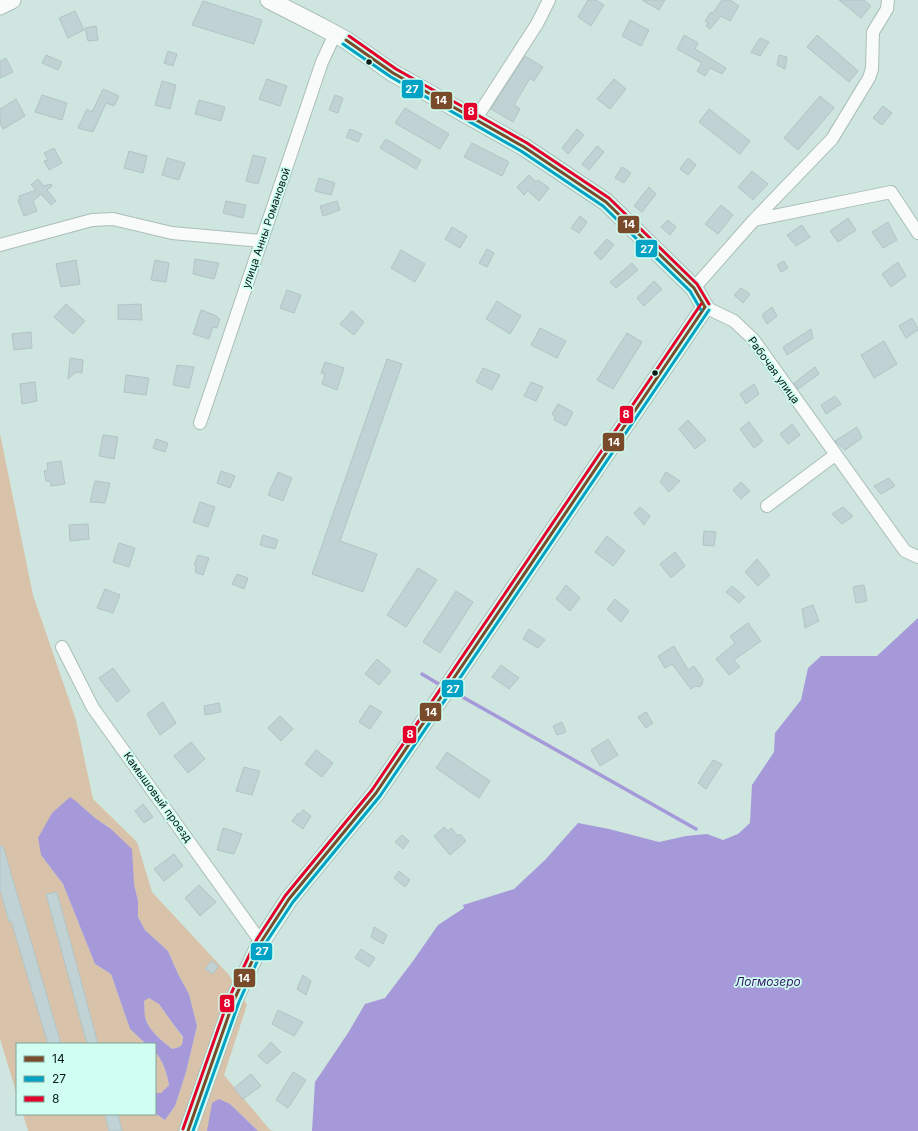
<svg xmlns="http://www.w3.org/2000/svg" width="918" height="1131" font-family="Inter,sans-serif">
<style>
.green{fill:#d8c3aa}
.water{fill:#a599d9;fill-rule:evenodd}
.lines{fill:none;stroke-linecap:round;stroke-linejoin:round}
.stream{stroke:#a599d9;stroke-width:3.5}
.building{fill:#c0d2d4;stroke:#b2c4c6}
.street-casing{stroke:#abbeb8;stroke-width:14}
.secondary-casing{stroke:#abbeb8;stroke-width:19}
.street{stroke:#f8fbfa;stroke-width:12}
.secondary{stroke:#f8fbfa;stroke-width:17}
.bus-1-casing{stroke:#d0fff1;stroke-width:6}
.bus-2-casing{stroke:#d0fff1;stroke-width:6}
.bus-3-casing{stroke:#d0fff1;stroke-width:6}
.bus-1{stroke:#7a4b2a;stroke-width:3}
.bus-2{stroke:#00a2c5;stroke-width:3}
.bus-3{stroke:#e4002b;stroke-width:3}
.bus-dot{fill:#091b17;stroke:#d0fff1;stroke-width:1.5}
.labels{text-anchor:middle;stroke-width:3.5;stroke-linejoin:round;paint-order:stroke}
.street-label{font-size:11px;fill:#091b17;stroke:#d0fff1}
.water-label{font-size:12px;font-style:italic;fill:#37156a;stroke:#d0fff1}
.line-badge{stroke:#d0fff1;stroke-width:1.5}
.badge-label{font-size:11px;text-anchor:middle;font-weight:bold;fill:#fff}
</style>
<rect width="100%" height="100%" fill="#cee6df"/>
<path class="green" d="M0 434 33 595 76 720 93 799 137 842 152 892 229 975 247 1005 224 1075 270 1130 273 1131H258L230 1104 209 1126 207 1131H28L23 1114H155V1113L165 1120 175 1106 186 1072 197 1026 189 994 178 974 168 951 145 930 138 917V901L134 884 111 829 95 818 77 802 41 855 63 884 95 964 111 974 130 1029 146 1044H17V1095L0 1039Z
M149 998 159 1004 183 1038C183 1047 180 1047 172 1049 162 1041 148 1030 145 1017 144 1011 145 1006 144 1000Z
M155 1052C163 1060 167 1074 169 1085L161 1093H155Z"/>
<path class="water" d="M918 618V1131H312L315 1082 348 1033 365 1004 385 998 413 961 438 925 464 908 463 905 514 889 545 860 578 823 609 829 659 842 686 836 707 834 723 840 738 834 750 823 752 785 774 752 775 733 801 700 808 668 821 656H877Z
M70 797 77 802 95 818 111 829 132 849 134 884 138 901V917L145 930 168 951 178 974 189 994 197 1026 186 1072 175 1106 165 1120 155 1113V1093H161L169 1085C167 1074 163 1060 155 1052V1044H146L130 1029 111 974 95 964 63 884 41 855 38 838 52 813ZM149 998 159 1004 171 1021 183 1037C183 1047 180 1047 172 1049 162 1041 148 1030 145 1017 144 1012 145 1006 144 1001Z
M219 1099 230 1104 258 1131H207L212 1103Z"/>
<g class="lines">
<path class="stream" d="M422 674 442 686
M459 695 696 829"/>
</g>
<path class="building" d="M588 0H596L604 5 591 26 578 17Z
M642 0H665L659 10Z
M722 0H730L739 6 730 21 721 16 710 29 706 26 708 23 705 21 711 12 713 13Z
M839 0H864L871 6 861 18Z
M203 1 262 20 254 44 192 25Z
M75 11 84 30 68 38 59 18Z
M630 20 649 30 641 46 622 36Z
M96 26 98 40 88 41 85 28Z
M684 35 698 43 695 49 726 68 722 74 710 68 705 76 697 71 702 63 677 49Z
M817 35 858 71 849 82 807 47Z
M760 38 769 42 760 56 751 52Z
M168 51 177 54 173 66 164 63Z
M46 55 62 62 58 70 42 63Z
M779 55 787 57 785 69 777 65Z
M525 56 543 67 534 81 530 78 514 105 520 109 513 122 491 109Z
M6 58 13 72 0 78V61Z
M267 79 287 86 280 106 259 99Z
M614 79 626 89 610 109 597 99Z
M162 81 176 85 170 109 155 105Z
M103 89 119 96 114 106 106 103 93 132 78 128 87 109 92 112Z
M42 95 67 103 62 120 35 112Z
M335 95 343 98 338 113 329 110Z
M820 96 834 108 798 150 784 138Z
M16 99 25 116 3 129 0 123V109Z
M199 100 225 107 221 121 195 114Z
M883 106 892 113 882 125 873 118Z
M405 108 449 134 440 149 395 123Z
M709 109 750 141 740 154 699 122Z
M350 129 362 134 358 142 346 137Z
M577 129 584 135 568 154 562 148Z
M386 139 421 160 416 169 380 148Z
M472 143 509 162 502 176 464 157Z
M597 146 604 152 589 170 582 164Z
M54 148 62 163 49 170 44 161 48 160 44 153Z
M129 151 147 156 143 173 124 168Z
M253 155 266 158 258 184 246 181Z
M167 158 185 163 179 180 162 175Z
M688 158 696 165 688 175 680 169Z
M622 167 631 173 624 183 615 178Z
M752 171 768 184 753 200 738 187Z
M529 175 536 182 538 180 549 188 539 201 528 191 524 195 517 187Z
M319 178 335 183 331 195 315 191Z
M38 179 44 186 51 184 52 186 47 190 56 201 51 205 41 194 33 201 37 211 24 216 18 200 20 199 19 196 36 190 31 185Z
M649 187 656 194 642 212 634 206Z
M226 201 246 205 243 218 223 213Z
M337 201 340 210 323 216 320 206Z
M721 205 733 215 718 234 705 224Z
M580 216 587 222 579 233 571 228Z
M848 218 856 230 838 242 830 231Z
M668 220 676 227 670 235 661 227Z
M888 222 897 240 883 248 872 232Z
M802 225 810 237 796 246 787 235Z
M452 227 467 236 460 248 445 239Z
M607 239 614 245 601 260 594 253Z
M487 249 494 253 487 267 479 263Z
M401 250 425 264 415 282 391 268Z
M195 259 219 263 214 279 193 274Z
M76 260 80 284 61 287 56 264Z
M155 260 169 263 166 282 151 280Z
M784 261 788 268 781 272 777 265Z
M898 262 906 276 891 287 882 274Z
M632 263 638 270 616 288 610 282Z
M654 281 662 289 644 306 637 298Z
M741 288 750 294 743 303 734 295Z
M287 290 301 295 294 313 280 308Z
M497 301 521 316 510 334 486 319Z
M66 304 85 321 73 334 54 317Z
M141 304 142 320 118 319V305Z
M772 307 777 316 767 324 762 315Z
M201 310 217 316 216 317 220 319 217 328 213 327 209 339 193 334Z
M352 311 364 322 354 335 340 324Z
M912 318 918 328V330L906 338 899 326Z
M540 328 566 341 557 358 531 345Z
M811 329 813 338 787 355 783 347Z
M31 332 32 348 14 350 12 334Z
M627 333 642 342 613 389 597 380Z
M884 341 897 364 874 378 861 355Z
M70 358 83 360 82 373 76 372 68 379Z
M387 359 402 364 340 541 377 554 363 592 312 574Z
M325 362 344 368 337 390 322 384 325 374 321 373Z
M177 365 194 367 189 388 173 385Z
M815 367 819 374 798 389 794 383Z
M483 368 500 375 492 390 476 382Z
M126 375 149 378 146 395 124 392Z
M35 382 37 401 22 404 20 384Z
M531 382 543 387 536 401 524 396Z
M754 384 759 394 746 404 740 394Z
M835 396 841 404 826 414 821 405Z
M558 404 573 412 566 426 554 420 555 416 552 414Z
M688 420 706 440 695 449 679 429Z
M749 422 763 441 754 448 740 429Z
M792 424 800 435 788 444 780 434Z
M857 427 862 438 845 450 835 441Z
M103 435 118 437 114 459 99 456Z
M156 439 168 443 165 452 153 448Z
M61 461 65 484 51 486 50 481H46L44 471 48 470 47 463Z
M221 471 235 476 230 488 217 483Z
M278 472 292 478 283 501 268 495Z
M666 472 680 481 669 492 660 482Z
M889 478 895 486 881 494 874 486Z
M95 481 110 483 105 503 90 502Z
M741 482 750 491 741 499 733 490Z
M200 502 215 507 208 527 193 522Z
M640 507 650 516 644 525 634 513Z
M843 507 853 516 842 524 832 514Z
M88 524 89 539 70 541 69 525Z
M704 531 716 532 714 546 703 545Z
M263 535 278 540 275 549 260 545Z
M607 536 625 551 613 566 595 552Z
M119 543 135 548 129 567 113 562Z
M675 552 685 566 671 578 660 564Z
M198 555 209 558 203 575 195 572 196 566 194 565Z
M757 559 770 575 758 586 745 572Z
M418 568 437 580 406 627 387 615Z
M237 574 248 578 244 589 232 584Z
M566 585 580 598 570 611 556 599Z
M864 585 867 601 856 603 853 587Z
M732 586 745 597 739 603 726 592Z
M105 589 120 595 113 613 97 608Z
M456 591 473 602 440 653 423 642Z
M615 599 629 611 621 622 607 609Z
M813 605 819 621 805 628 802 609Z
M748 623 761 641 734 660 740 667 729 675 716 659 735 643 730 636Z
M529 629 545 640 538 648 523 639Z
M674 646 688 670 694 666 703 679 702 685 699 687 695 686 691 689 672 664 665 668 658 656Z
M377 659 391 671 379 685 365 674Z
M501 665 519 678 509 689 492 677Z
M113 668 130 691 117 702 99 678Z
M163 702 176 723 160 735 147 714Z
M219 703 221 712 205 715 204 706Z
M370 705 382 712 370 729 359 722Z
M646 712 653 723 646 728 638 717Z
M280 716 293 729 281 741 268 728Z
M562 722 566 732 557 735 553 726Z
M608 739 618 755 600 766 591 750Z
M191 742 205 759 188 773 174 756Z
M316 750 333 763 322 777 305 764Z
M447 752 490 781 479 798 436 768Z
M713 760 722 764 706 789 698 783Z
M244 767 260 771 252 795 236 791Z
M143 804 153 817 144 823 135 811Z
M303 810 311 816 303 829 292 821 298 813 300 814Z
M444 827 448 831 451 828 458 836 460 834 466 841 450 855 434 836Z
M223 828 242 834 234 854 217 850Z
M402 835 409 841 403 849 395 842Z
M0 846H3L61 1044H48L11 921 9 922 0 890Z
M174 854 183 866 164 881 154 869Z
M399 871 410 880 405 887 394 878Z
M199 885 216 902 200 916 185 898Z
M57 892 98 1044H87L46 894Z
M374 927 387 935 383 944 371 937Z
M361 949 375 958 369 967 355 958Z
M211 961 218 966 213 974 205 969Z
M303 975 311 981 306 995 297 989Z
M278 1010 303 1022 294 1036 272 1024Z
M271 1042 281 1052 267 1064 258 1056Z
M293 1072 306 1080 288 1108 276 1100Z
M251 1074 261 1086 243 1099 234 1088Z
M105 1114H118L122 1131H109Z"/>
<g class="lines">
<g class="street-casing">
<path id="street" d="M475 120 537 24 549 0
M754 220 891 192 918 233
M0 245 92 220 113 219 172 233 262 241
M694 288 754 220 832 139 869 78 872 69 873 32 887 9 888 0
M705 307 734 321 753 339 905 551 918 557
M200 423 322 62 335 34
M767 506 835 455
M62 647 93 708 261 942"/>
</g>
<g class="secondary-casing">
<path id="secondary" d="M0 6 12 0
M188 1131 234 1000 261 942 289 899 376 793 705 307 694 288 606 202 524 147 393 73 346 40 320 26 269 0"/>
</g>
<use href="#street" class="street"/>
<use href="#secondary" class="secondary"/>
<g class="bus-1-casing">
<path id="bus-1" d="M346 40 393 73 524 147 606 202 694 288 705 307
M188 1131 234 1000 261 942 289 899 376 793 705 307"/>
</g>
<g class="bus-2-casing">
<path id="bus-2" d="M343 44 391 77 521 151 603 206 690 291 701 310
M193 1131 239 1002 265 944 293 902 380 796 709 310"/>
</g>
<g class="bus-3-casing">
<path id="bus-3" d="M349 36 396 69 527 143 609 198 697 284 709 304
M183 1129 229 998 257 939 285 896 372 790 701 304"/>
</g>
<use href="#bus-1" class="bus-1"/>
<use href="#bus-2" class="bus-2"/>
<use href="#bus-3" class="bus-3"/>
</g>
<g class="bus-dot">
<circle cx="369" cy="62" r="3.5"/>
<circle cx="655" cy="373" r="3.5"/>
</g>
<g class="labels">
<g class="street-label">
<text transform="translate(266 228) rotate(-71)" y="4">улица Анны Романовой</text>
<text transform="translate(774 370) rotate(54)" y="4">Рабочая улица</text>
<text transform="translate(158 797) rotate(54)" y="4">Камышовый проезд</text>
</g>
<g class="water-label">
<text x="768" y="986">Логмозеро</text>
</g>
</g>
<g class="line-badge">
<rect x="401" y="79" width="23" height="20" rx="4" fill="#00a2c5"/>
<rect x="430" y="91" width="23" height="19" rx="4" fill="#7a4b2a"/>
<rect x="463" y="102" width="15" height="19" rx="4" fill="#e4002b"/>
<rect x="617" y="215" width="23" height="19" rx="4" fill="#7a4b2a"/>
<rect x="635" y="239" width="23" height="19" rx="4" fill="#00a2c5"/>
<rect x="619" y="405" width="15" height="19" rx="4" fill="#e4002b"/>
<rect x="602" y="432" width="23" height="20" rx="4" fill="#7a4b2a"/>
<rect x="441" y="679" width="23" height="19" rx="4" fill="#00a2c5"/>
<rect x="419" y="702" width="23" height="20" rx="4" fill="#7a4b2a"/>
<rect x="402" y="725" width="15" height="19" rx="4" fill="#e4002b"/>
<rect x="250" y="942" width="23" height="19" rx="4" fill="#00a2c5"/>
<rect x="233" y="968" width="23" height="20" rx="4" fill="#7a4b2a"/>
<rect x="219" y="994" width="16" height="19" rx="4" fill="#e4002b"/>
</g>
<g class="badge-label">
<text x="412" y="93">27</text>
<text x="441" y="104">14</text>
<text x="471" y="115">8</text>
<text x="629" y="228">14</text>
<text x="647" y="253">27</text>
<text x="626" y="418">8</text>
<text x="614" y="446">14</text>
<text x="453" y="693">27</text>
<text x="431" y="716">14</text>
<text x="410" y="738">8</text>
<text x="262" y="955">27</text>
<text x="244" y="982">14</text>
<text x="227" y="1007">8</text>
</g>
<rect x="16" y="1043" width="140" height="72" fill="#d0fff1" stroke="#80a49a"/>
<rect x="24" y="1056" width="20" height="6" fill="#7a4b2a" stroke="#80a49a"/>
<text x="52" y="1063" font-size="12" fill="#091b17">14</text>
<rect x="24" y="1076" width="20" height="6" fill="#00a2c5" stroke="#80a49a"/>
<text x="52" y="1083" font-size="12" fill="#091b17">27</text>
<rect x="24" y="1096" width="20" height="6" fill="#e4002b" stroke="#80a49a"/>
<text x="52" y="1103" font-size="12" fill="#091b17">8</text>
</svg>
